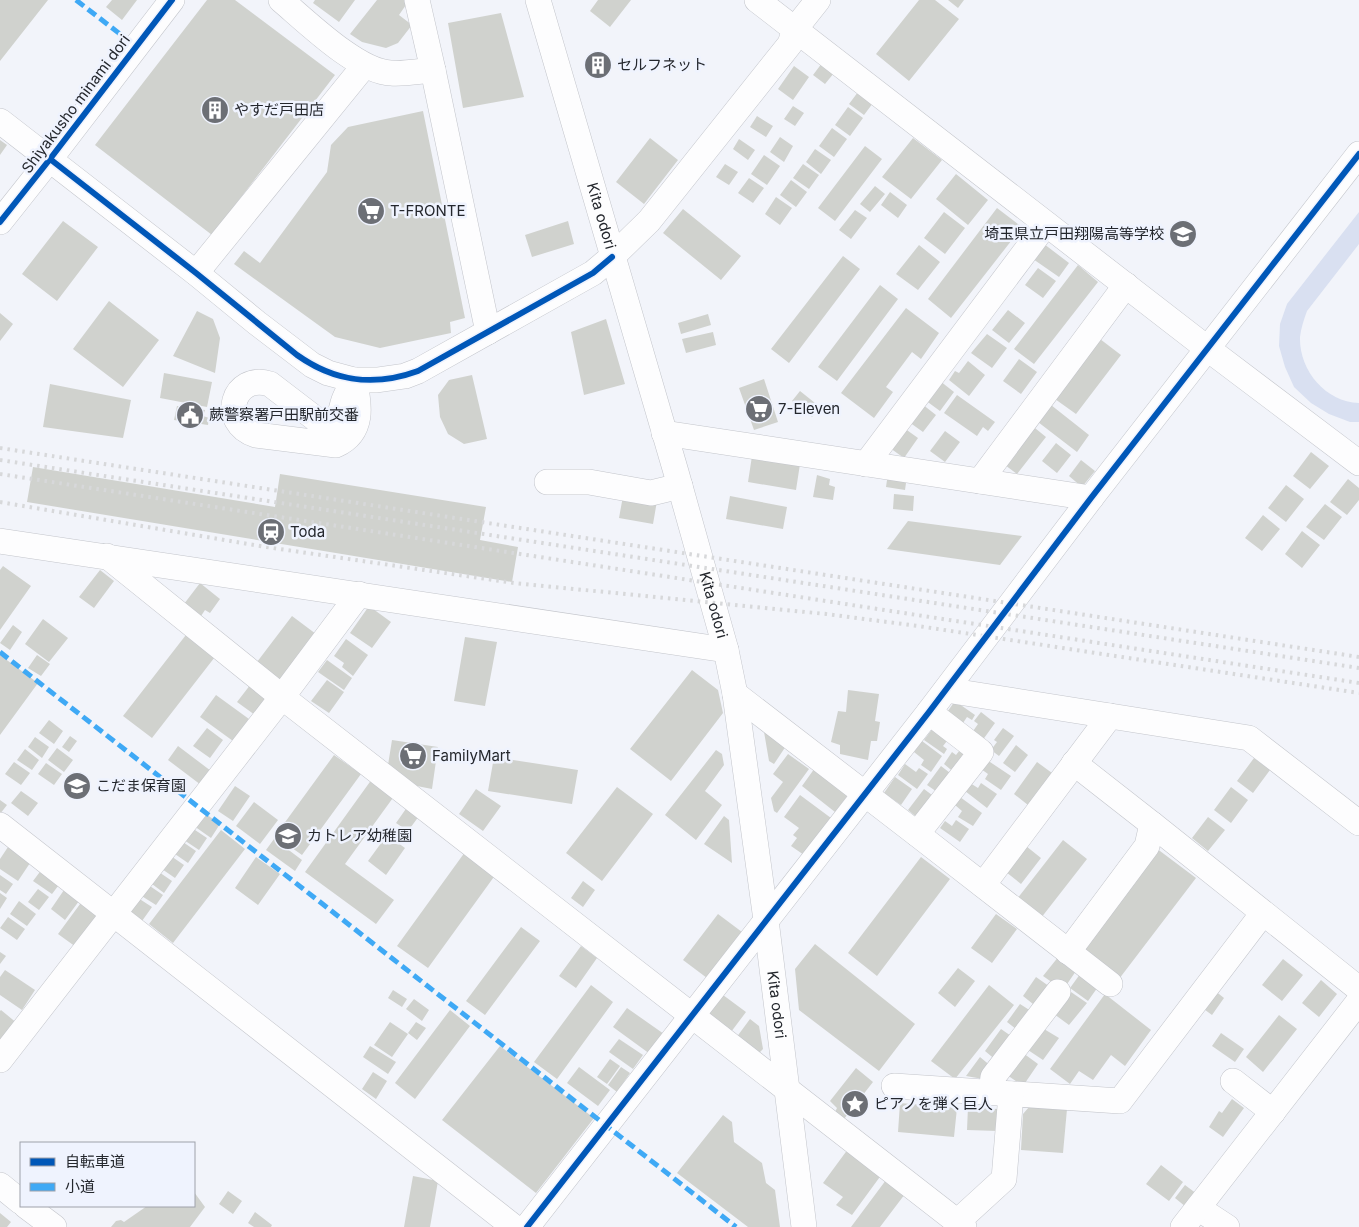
<svg xmlns="http://www.w3.org/2000/svg" width="1359" height="1227" font-family="Inter,'Noto Sans JP',sans-serif">
<style>
.green{fill:#d9e0f1}
.building{fill:#d0d2ce}
.lines{fill:none;stroke-linecap:round;stroke-linejoin:round}
.minor-casing{stroke:#c3c5cb;stroke-width:26}
.minor{stroke:#fdfdfe;stroke-width:25}
.rail{stroke:#d7d8da;stroke-width:4;stroke-dasharray:2.5 5;stroke-linecap:butt}
.quiet{stroke:#3fa9f5;stroke-width:5;stroke-dasharray:10 5;stroke-linecap:butt}
.cycleway-casing{stroke:#eff3fe;stroke-width:9}
.cycleway{stroke:#0057b8;stroke-width:6}
.labels{text-anchor:middle;stroke-width:5;stroke-linejoin:round;paint-order:stroke}
.poi-label{font-size:15px;fill:#24272d;stroke:#eff3fe;text-anchor:start}
.street-label{font-size:15px;fill:#24272d;stroke:#eff3fe}
</style>
<rect width="100%" height="100%" fill="#f2f4fa"/>
<path class="green" d="M1359 212V244L1307 311C1304 319 1301 328 1300 337 1299 370 1325 402 1359 403V422H1350L1329 414 1311 403 1294 387 1285 367 1279 346 1280 324 1287 304Z"/>
<path class="building" d="M0 0H48L0 61Z
M112 0H137L122 20 106 7Z
M207 0H235L335 75 212 235 95 145Z
M315 0H355L339 22 313 3Z
M377 0H405L408 2 399 15 412 25 398 43 386 48 362 42 350 34Z
M598 0H631L610 27 590 11Z
M919 0H935L959 19 909 81 876 54Z
M948 0H964L958 8Z
M501 13 524 97 463 108 448 23Z
M608 56 611 69 590 74 586 61Z
M822 63 834 73 825 84 813 75Z
M794 66 809 77 793 100 778 89Z
M858 92 873 103 864 115 849 104Z
M793 106 804 113 795 126 784 119Z
M848 107 863 118 850 136 835 125Z
M423 111 465 318 450 322 451 333 380 348 335 337 234 264 244 251 260 263 327 172 331 145 348 127Z
M757 116 773 126 766 137 750 127Z
M832 128 847 139 834 157 819 146Z
M780 137 793 146 784 162 770 152Z
M650 138 678 160 644 204 616 182Z
M913 138 942 160 911 199 882 177Z
M739 139 755 150 748 160 733 149Z
M0 140 7 145 0 155Z
M865 146 882 159 835 221 818 208Z
M815 149 831 160 821 174 806 162Z
M764 155 780 166 767 185 751 174Z
M725 164 738 172 729 185 716 177Z
M803 164 819 175 809 189 793 178Z
M956 174 988 200 968 225 936 199Z
M749 178 764 188 753 203 738 193Z
M791 180 807 192 796 207 780 195Z
M875 186 885 194 870 212 860 204Z
M890 192 907 205 898 218 881 205Z
M776 197 792 208 780 225 765 214Z
M997 208 1022 227 951 318 928 299Z
M683 209 741 256 721 280 663 233Z
M855 210 867 218 851 239 839 230Z
M944 212 965 228 945 254 924 238Z
M63 221 98 247 57 301 22 274Z
M568 221 574 244 532 257 525 235Z
M1044 244 1069 263 1059 277 1033 259Z
M919 245 940 262 918 290 896 274Z
M843 256 860 269 789 363 771 349Z
M1078 265 1098 282 1034 364 1014 349Z
M1038 268 1056 281 1043 298 1025 285Z
M880 285 898 299 837 381 818 367Z
M109 301 159 340 123 387 73 349Z
M906 308 939 333 921 359 912 352 886 387 893 392 874 418 841 393Z
M1008 310 1025 323 1009 343 992 330Z
M197 311 213 319 220 338 215 373 173 356Z
M0 313 13 324 0 341Z
M708 314 711 325 681 334 678 323Z
M606 319 625 384 584 395 571 332Z
M713 332 716 345 686 353 682 339Z
M987 334 1007 348 992 368 971 353Z
M1100 339 1121 355 1076 414 1055 399Z
M1019 359 1037 372 1021 394 1003 381Z
M968 361 985 375 969 396 949 380 955 371 959 373Z
M164 373 212 382 207 407 160 398Z
M472 375 487 439 464 444 448 434 440 417 438 395 449 380Z
M764 379 778 422 754 430 739 388Z
M940 381 954 392 940 411 925 400Z
M50 384 131 400 123 438 43 427Z
M800 391 820 407 812 417 792 401Z
M957 395 995 422 988 431 983 427 977 436 944 413Z
M922 404 936 415 923 432 909 422Z
M1051 405 1089 435 1077 452 1038 422Z
M177 406 205 410 203 416 209 418 208 425 174 420Z
M1030 424 1046 437 1017 474 1001 462Z
M904 428 918 438 904 458 890 448Z
M945 431 960 442 945 462 930 451Z
M1056 443 1071 455 1057 473 1042 461Z
M1311 452 1329 466 1310 489 1293 476Z
M752 456 800 464 796 490 748 482Z
M1081 460 1095 471 1082 487 1069 476Z
M33 467 275 507 280 474 486 507 480 540 518 547 512 582 27 502Z
M888 473 907 476 905 490 886 487Z
M817 475 830 479 829 485 835 487 833 500 813 497Z
M1348 479 1359 488V500L1347 515 1330 502Z
M1286 485 1304 499 1286 522 1268 508Z
M894 494 914 496 913 511 893 509Z
M623 496 657 501 653 524 619 518Z
M730 496 787 507 783 529 726 519Z
M1325 504 1342 517 1324 540 1306 527Z
M1263 515 1280 529 1262 551 1245 538Z
M908 521 1022 536 1000 565 887 549Z
M1302 531 1320 545 1302 568 1285 554Z
M3 566 31 586 0 630V570Z
M100 570 114 581 94 608 79 597Z
M200 583 220 599 210 613 205 610 201 616 184 604Z
M369 606 391 622 372 648 350 633Z
M292 616 320 637 285 684 257 662Z
M43 619 68 638 49 662 25 644Z
M13 625 22 632 10 650 0 643Z
M189 631 218 653 152 738 123 716Z
M465 637 497 642 485 706 454 701Z
M346 639 368 655 353 676 342 667 344 663 334 656Z
M0 655 38 683 0 735Z
M37 655 50 664 41 676 28 668Z
M327 660 352 678 344 690 318 672Z
M692 670 718 690 723 713 671 781 630 749Z
M254 680 271 693 255 715 237 702Z
M327 680 344 692 329 713 311 701Z
M848 690 879 694 875 721 880 722 877 741H871L868 760 840 754V745L831 742 838 711 846 712Z
M216 695 249 719 233 741 200 717Z
M955 701 975 715 972 720 967 717 961 726 945 715Z
M981 712 995 723 982 741 971 734 978 724 974 721Z
M49 720 63 731 54 744 39 733Z
M936 724 951 736 943 746 947 749 944 754 924 740Z
M763 726 788 743 774 764 769 761Z
M207 728 223 740 210 758 193 746Z
M1003 728 1014 736 999 756 991 750 997 742 994 740Z
M70 736 77 741 69 752 62 747Z
M35 737 49 747 42 758 28 747Z
M392 740 438 747 432 789 417 786 388 765Z
M922 741 942 756 931 772 921 765 924 760 914 752Z
M1016 745 1028 755 1015 772 1003 763Z
M178 746 215 774 205 788 168 760Z
M963 746 972 753 956 774 944 764 952 752 956 755Z
M57 748 73 760 64 772 48 760Z
M25 749 39 760 32 770 17 760Z
M716 750 722 754 724 765 705 791 722 805 696 840 665 815Z
M788 754 809 769 777 813 774 811 771 798 783 782 773 774Z
M334 755 361 774 302 855 275 836Z
M494 757 578 770 572 804 488 791Z
M1254 758 1270 770 1253 793 1237 781Z
M987 760 1011 776 1001 790 985 779 988 774 981 769Z
M14 762 30 773 21 785 5 774Z
M1037 762 1052 773 1028 805 1014 794Z
M46 763 62 774 54 785 38 774Z
M905 764 916 772 919 768 928 774 917 789 898 775Z
M817 765 851 791 835 812 802 786Z
M941 766 954 776 940 794 927 785Z
M895 777 912 789 901 805 884 793Z
M372 779 395 795 345 864 394 900 376 924 305 872Z
M970 783 978 788 981 783 997 794 987 808 965 791Z
M235 786 250 796 233 821 218 811Z
M617 787 653 814 602 881 566 853Z
M1231 787 1248 800 1231 823 1214 810Z
M476 789 501 806 483 831 459 814Z
M924 789 936 798 920 820 908 810Z
M21 791 38 803 28 816 11 803Z
M800 795 831 818 804 855 791 846 797 838 793 835 799 828 784 817Z
M960 797 982 813 973 826 958 817 962 811 955 805Z
M0 800 7 805 0 814Z
M254 802 278 820 260 844 236 826Z
M410 803 422 812 408 831 396 823Z
M203 812 220 824 211 838 194 826Z
M724 816 729 820 732 863 704 844Z
M1208 817 1225 830 1208 851 1192 838Z
M956 820 969 829 960 842 940 828 945 821 952 826Z
M189 826 207 838 199 850 181 838Z
M221 830 245 849 173 943 149 924Z
M387 835 405 848 386 875 368 861Z
M274 839 302 860 295 871 266 850Z
M180 840 196 851 188 863 172 852Z
M1063 840 1087 859 1041 918 1017 899Z
M10 844 32 860 18 881 0 869V859Z
M1026 846 1041 858 1021 884 1006 872Z
M1156 848 1196 878 1119 979 1080 949Z
M465 852 496 874 428 968 397 946Z
M168 854 184 865 175 878 159 867Z
M256 857 280 874 258 905 235 888Z
M921 857 950 879 877 976 848 953Z
M42 869 61 882 52 894 33 881Z
M156 870 172 881 164 893 148 881Z
M0 875 13 884 6 894 0 890Z
M583 881 595 890 583 907 571 898Z
M147 884 163 895 156 905 140 895Z
M38 889 49 897 39 910 28 902Z
M64 890 79 901 65 920 51 909Z
M0 893 7 898 0 909Z
M138 898 152 907 142 921 129 912Z
M83 900 102 914 76 947 58 934Z
M19 901 36 914 27 926 10 914Z
M718 914 742 932 707 978 683 960Z
M996 914 1017 929 992 963 971 948Z
M8 917 25 929 17 940 0 928Z
M521 927 540 941 485 1015 466 1001Z
M815 944 915 1024 879 1071 799 1010 795 969Z
M581 946 597 958 576 988 559 976Z
M0 952 6 956 0 964Z
M1059 956 1076 971 1063 990 1043 976Z
M1283 959 1303 975 1282 1001 1262 985Z
M958 968 975 981 955 1007 938 993Z
M5 970 35 990 22 1010 0 995V977Z
M1083 970 1100 984 1088 1001 1070 988Z
M1036 977 1053 989 1038 1008 1023 996Z
M1321 980 1337 994 1319 1017 1302 1003Z
M591 985 613 1002 557 1079 534 1062Z
M989 985 1014 1005 955 1079 931 1061Z
M393 990 407 999 402 1007 388 998Z
M1214 990 1224 998 1212 1015 1201 1007Z
M719 992 746 1012 731 1032 705 1012Z
M1071 992 1087 1003 1069 1025 1054 1014Z
M1105 994 1151 1030 1125 1066 1111 1055 1093 1080 1079 1071 1070 1084 1050 1069Z
M414 999 429 1010 422 1021 406 1009Z
M1020 1004 1034 1013 1020 1032 1007 1022Z
M627 1008 664 1034 650 1054 613 1027Z
M1 1010 18 1024 0 1048V1011Z
M450 1010 470 1026 415 1099 395 1083Z
M1279 1015 1297 1029 1263 1072 1246 1057Z
M750 1019 759 1026 763 1049 757 1055 736 1038Z
M390 1022 408 1034 392 1057 374 1045Z
M416 1022 426 1028 417 1040 408 1033Z
M1001 1029 1014 1038 997 1061 985 1051Z
M1044 1029 1059 1038 1043 1060 1028 1050Z
M1221 1033 1244 1049 1235 1062 1212 1046Z
M619 1039 643 1055 633 1069 609 1052Z
M370 1046 396 1062 388 1074 363 1057Z
M500 1046 594 1118 536 1193 442 1120Z
M1023 1053 1038 1064 1023 1086 1007 1075Z
M980 1057 992 1067 983 1079 966 1076Z
M610 1059 620 1066 607 1084 597 1077Z
M579 1067 610 1090 598 1106 567 1083Z
M621 1067 630 1073 617 1092 608 1085Z
M856 1068 873 1082 844 1119 835 1112 837 1108 830 1101Z
M373 1072 387 1081 376 1099 362 1089Z
M1232 1099 1244 1108 1223 1137 1209 1127 1219 1111 1222 1113Z
M900 1103 957 1108 954 1137 898 1132Z
M968 1107 997 1109 998 1131 967 1130Z
M1029 1107 1067 1109 1063 1153 1021 1150 1023 1114Z
M723 1115 732 1122 734 1142 762 1163 766 1183 775 1190 780 1227H748L677 1173Z
M848 1149 882 1174 852 1215 836 1205 843 1197 823 1183Z
M1161 1165 1183 1182 1169 1201 1146 1184Z
M413 1176 438 1181 430 1227H404Z
M886 1180 905 1194 880 1227H851Z
M1185 1185 1197 1194 1186 1207 1175 1198Z
M228 1191 242 1201 233 1214 219 1204Z
M194 1192 205 1207 190 1227H111L116 1221 121 1220 124 1222 147 1206H194Z
M255 1212 272 1225 271 1227H254L248 1223Z
M0 1213 11 1222 7 1227H0Z"/>
<g class="lines">
<g class="minor-casing">
<g id="minor">
<path d="M281 0C307 22 358 72 391 73 405 74 420 71 433 70"/>
<path d="M417 0 433 70 488 332"/>
<path id="s1" d="M538 0 676 472 726 650 735 694 766 920 804 1227"/>
<path d="M757 0 1208 349 1359 463"/>
<path d="M0 121 196 273 257 323 312 365 328 373 354 380H377L405 376 418 371 593 273 612 257 649 221 790 44 795 29 818 0"/>
<path d="M0 222 50 159 172 0"/>
<path d="M196 273 364 66"/>
<path d="M354 380C360 405 364 432 336 445L256 435C218 423 233 372 270 384L321 423C337 432 340 414 343 403 345 395 351 387 354 380Z"/>
<path d="M664 433 1091 498"/>
<path d="M866 464 1046 224"/>
<path d="M980 481 1126 285"/>
<path d="M547 482H589L651 493 680 486"/>
<path d="M0 541 726 650"/>
<path d="M107 556 282 697 964 1227"/>
<path d="M946 690 1249 738 1359 823"/>
<path d="M735 694 917 834 1110 984"/>
<path d="M1152 824 1359 989"/>
<path d="M0 825 514 1227"/>
<path d="M917 834 981 752 929 712"/>
<path d="M983 885 1110 716"/>
<path d="M1068 952 1147 846 1152 824 1074 763"/>
<path d="M0 1060 282 697 359 594"/>
<path d="M1233 1081 1273 1112"/>
<path d="M894 1086 1120 1101 1263 913"/>
<path d="M991 1092 993 1077 1058 992"/>
<path d="M0 1185 21 1202"/>
<path d="M26 1206 54 1227"/>
<path d="M1198 1208 1227 1227"/>
<path d="M957 1222 1004 1179 1011 1094"/>
<path d="M527 1227 929 712 1091 498 1359 154"/>
<path d="M1183 1227 1359 1001"/>
</g>
</g>
<use href="#minor" class="minor"/>
<path class="rail" d="M0 448 1359 657
M0 460 1359 668
M0 474 1359 683
M0 502 266 547 514 583 826 614 918 626 1359 693"/>
<path class="quiet" d="M76 0 120 34
M0 652 736 1227"/>
<g class="cycleway-casing">
<path id="cycleway" d="M50 159 196 273 297 355C335 382 374 387 418 371L593 273 612 257
M0 222 50 159 172 0
M527 1227 929 712 1091 498 1359 154"/>
</g>
<use href="#cycleway" class="cycleway"/>
</g>
<defs>
<g id="building-disc" transform="scale(1.4375)"><circle r="9.5" fill="#6c6f75" stroke="#eff3fe"/><path d="M-4-6H4V6H1V3H-1V6H-4ZM-2.5-4.3h1.7v1.8h-1.7ZM.8-4.3h1.7v1.8H.8ZM-2.5-1h1.7V.8h-1.7ZM.8-1h1.7V.8H.8Z" fill="#fff"/></g>
<g id="supermarket-disc" transform="scale(1.4375)"><circle r="9.5" fill="#6c6f75" stroke="#eff3fe"/><path d="M-6-5.5h2.5l.6 2H6L4.5 2H-2.5L-4.4-4H-6ZM-1.5 3.2a1.3 1.3 0 1 0 .1 0ZM3 3.2a1.3 1.3 0 1 0 .1 0Z" fill="#fff"/></g>
<g id="school-disc" transform="scale(1.4375)"><circle r="9.5" fill="#6c6f75" stroke="#eff3fe"/><path d="M0-5L7-2L0 1L-7-2ZM-4 1L0 2.5L4 1V4Q0 6-4 4Z" fill="#fff"/></g>
<g id="civic-disc" transform="scale(1.4375)"><circle r="9.5" fill="#6c6f75" stroke="#eff3fe"/><path d="M-.6-6.5H3V-4.5H.6V-3L4-1V1h2V6H-6V1h2V-1L-.6-3ZM-1.2 2.5V6h2.4V2.5Z" fill="#fff"/></g>
<g id="station-disc" transform="scale(1.4375)"><circle r="9.5" fill="#6c6f75" stroke="#eff3fe"/><path d="M-3-6H3Q5-6 5-4V2Q5 4 3 4L4.5 6H3L1.5 4h-3L-3 6H-4.5L-3 4Q-5 4-5 2V-4Q-5-6-3-6ZM-3.5-4v3h7v-3ZM-3.5 1v1.5H-2V1ZM2 1v1.5H3.5V1Z" fill="#fff"/></g>
<g id="sight-disc" transform="scale(1.4375)"><circle r="9.5" fill="#6c6f75" stroke="#eff3fe"/><path d="M0-6L1.8-2.2L6-1.7L2.9 1.2L3.7 5.4L0 3.3L-3.7 5.4L-2.9 1.2L-6-1.7L-1.8-2.2Z" fill="#fff"/></g>
</defs>
<g fill-rule="evenodd">
<use href="#building-disc" x="598" y="65"/>
<use href="#building-disc" x="215" y="110"/>
<use href="#supermarket-disc" x="371" y="211"/>
<use href="#school-disc" x="1183" y="234"/>
<use href="#supermarket-disc" x="759" y="409"/>
<use href="#civic-disc" x="190" y="415"/>
<use href="#station-disc" x="271" y="532"/>
<use href="#supermarket-disc" x="413" y="756"/>
<use href="#school-disc" x="77" y="786"/>
<use href="#school-disc" x="288" y="836"/>
<use href="#sight-disc" x="855" y="1104"/>
</g>
<g class="labels">
<g class="poi-label">
<text x="617" y="70">セルフネット</text>
<text x="234" y="115">やすだ戸田店</text>
<text x="390" y="216">T-FRONTE</text>
<text x="1164" y="239" text-anchor="end">埼玉県立戸田翔陽高等学校</text>
<text x="778" y="414">7-Eleven</text>
<text x="209" y="420">蕨警察署戸田駅前交番</text>
<text x="290" y="537">Toda</text>
<text x="432" y="761">FamilyMart</text>
<text x="96" y="791">こだま保育園</text>
<text x="307" y="841">カトレア幼稚園</text>
<text x="874" y="1109">ピアノを弾く巨人</text>
</g>
<g class="street-label">
<text transform="translate(76 104) rotate(-53)" y="5">Shiyakusho minami dori</text>
<text dy="5" stroke="none"><textPath href="#s1" startOffset="225">Kita odori</textPath></text>
<text dy="5" stroke="none"><textPath href="#s1" startOffset="630">Kita odori</textPath></text>
<text dy="5" stroke="none"><textPath href="#s1" startOffset="1035">Kita odori</textPath></text>
</g>
</g>
<rect x="20" y="1142" width="175" height="65" fill="#eff3fe" stroke="#9ea1aa"/>
<rect x="30" y="1158" width="25" height="8" fill="#0057b8" stroke="#9ea1aa"/>
<text x="65" y="1167" font-size="15" fill="#24272d">自転車道</text>
<rect x="30" y="1183" width="25" height="8" fill="#3fa9f5" stroke="#9ea1aa"/>
<text x="65" y="1192" font-size="15" fill="#24272d">小道</text>
</svg>
